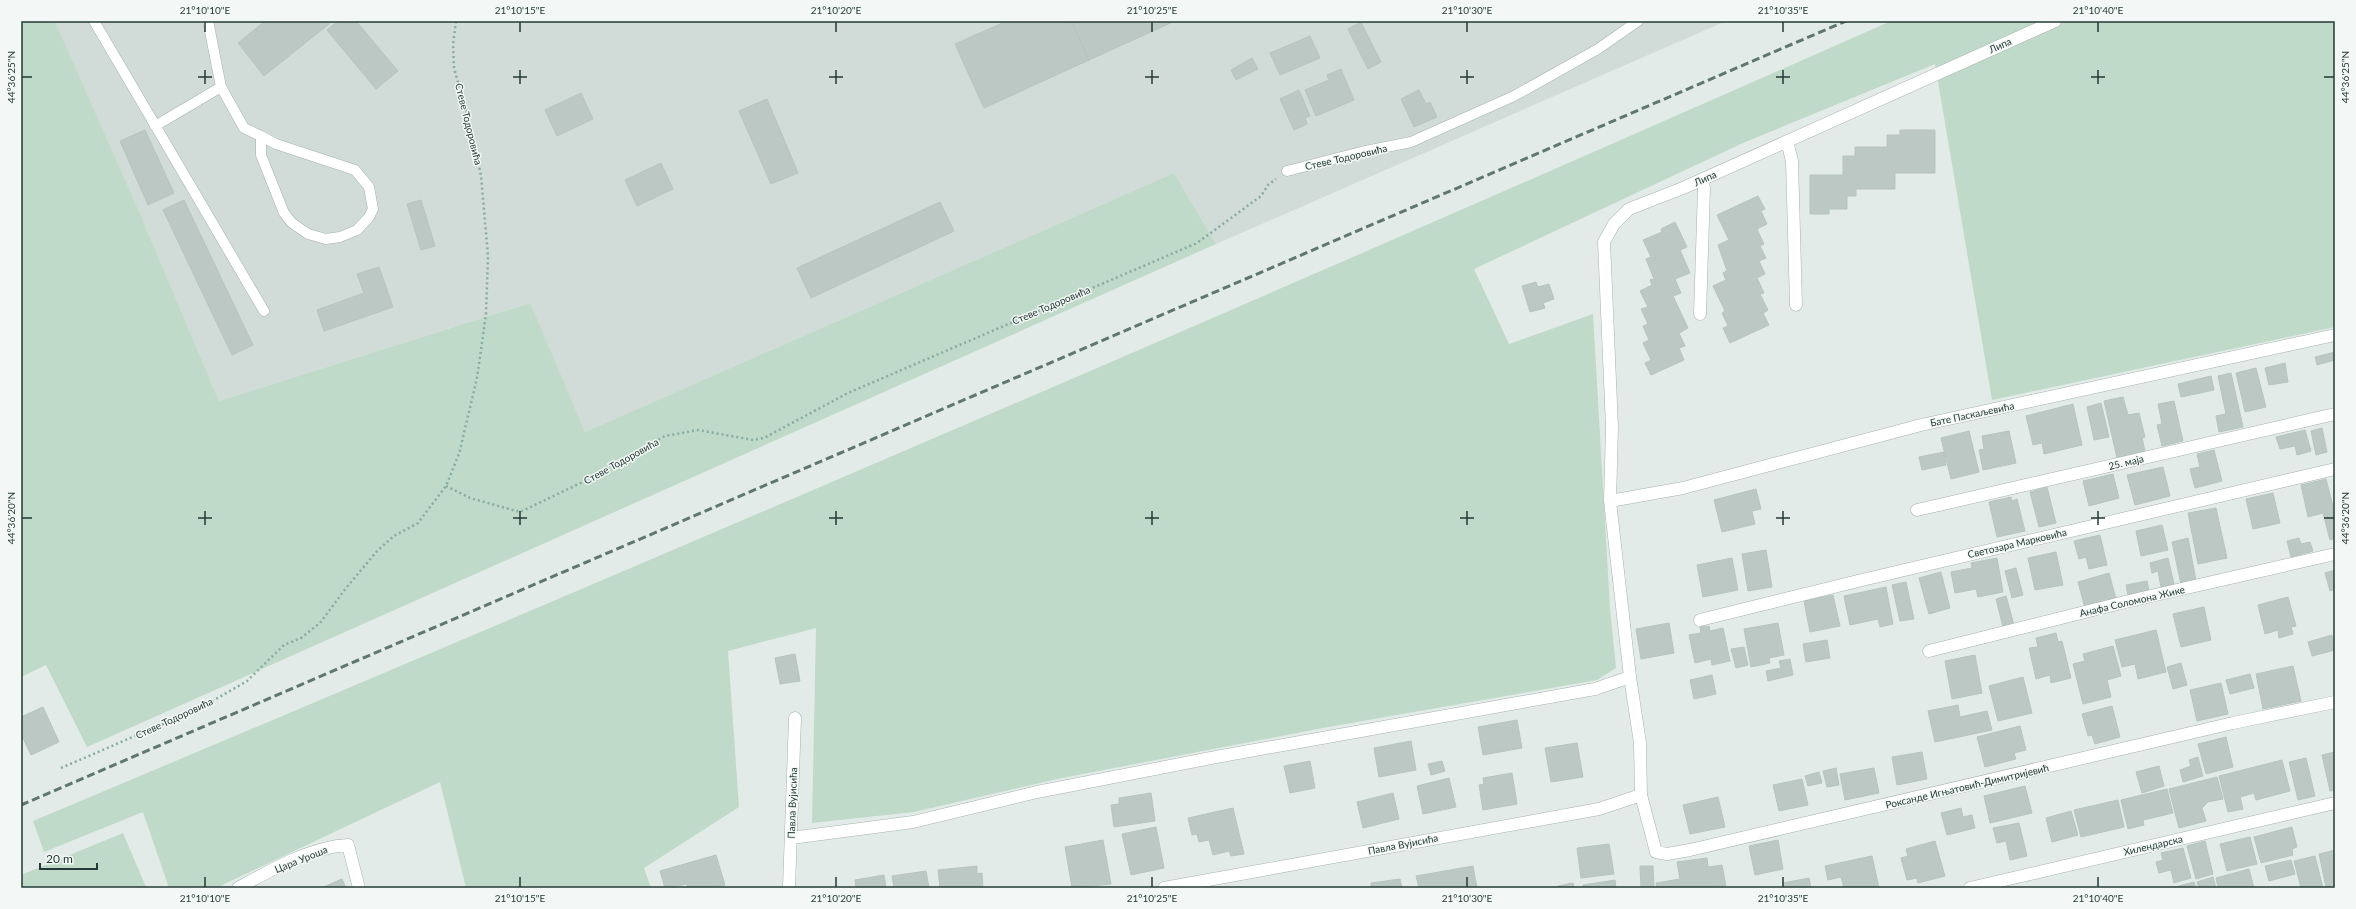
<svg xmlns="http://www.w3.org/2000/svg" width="2356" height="909" font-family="Lato,sans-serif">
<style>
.built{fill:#d1dbd7}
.green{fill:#bfdac8}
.building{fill:#bcc8c4;stroke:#b6c4bf}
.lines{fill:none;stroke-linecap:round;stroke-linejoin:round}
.service-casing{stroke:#a6b2af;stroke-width:11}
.minor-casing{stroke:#a6b2af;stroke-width:13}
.path{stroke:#87aba2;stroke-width:2.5;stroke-dasharray:2 3;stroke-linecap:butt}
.service{stroke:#fff;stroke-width:10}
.minor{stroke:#fff;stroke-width:12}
.rail{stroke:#607671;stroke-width:3;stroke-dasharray:8 4;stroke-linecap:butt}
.ticks{fill:none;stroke:#253a36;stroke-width:1.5}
.labels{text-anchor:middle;stroke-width:3;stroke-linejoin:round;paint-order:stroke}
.street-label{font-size:10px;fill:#253a36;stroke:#f3f8f6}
.neatline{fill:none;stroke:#253a36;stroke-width:1.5}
.ticks-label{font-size:10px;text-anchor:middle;fill:#253a36}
</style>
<rect width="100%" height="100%" fill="#e3ebe8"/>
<path class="built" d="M54 21H1726L1216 244 1174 173 585 432 529 303 219 401 141 216Z"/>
<path class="green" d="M21 21H54L56 24 141 216 219 401 530 303 585 432 1174 173 1216 244 87 747 46 665 21 677Z
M1891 21H2335V327L1992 400 1935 64 1743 143 1474 269 1509 344 1593 314 1610 608 1616 668 1597 680 1328 727 1057 779 914 812 812 823 816 628 728 651 739 807 644 868 651 888H466L440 782 216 888H169L143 812 44 852 33 821C654 560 1274 294 1891 21Z
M123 833 146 887 22 888 21 875Z"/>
<path class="building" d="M265 21H327L329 24 264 76 238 43Z
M338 21H356L398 71 376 89 327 30Z
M1007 21H1071L1089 60 984 108 955 44Z
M1071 21H1175L1089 60Z
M1361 22 1381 62 1368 69 1348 29Z
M1310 36 1320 58 1280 75 1270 53Z
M1252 58 1258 69 1236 80 1231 70Z
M1341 69 1354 100 1316 116 1305 90 1329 80 1327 75Z
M1299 90 1310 116 1305 118 1307 124 1294 130 1280 99Z
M1419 90 1426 104 1430 102 1437 117 1414 127 1401 99Z
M581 93 593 119 557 136 545 110Z
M767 99 798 173 771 184 739 111Z
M145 130 174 193 148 205 120 141Z
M1900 130H1935V173H1895V189H1856V196H1847V209H1829V214H1810V175H1843V156H1855V147H1887V135H1900Z
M661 163 673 189 637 206 625 180Z
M1758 196 1765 209 1761 211 1767 224 1757 229 1764 244 1760 246 1766 258 1759 261 1765 274 1757 278 1764 293 1760 294 1768 310 1763 313 1769 325 1730 343 1723 328 1728 326 1722 313 1725 311 1713 286 1726 280 1723 273 1727 271 1718 245 1729 240 1717 215Z
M184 200 253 345 232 355 163 210Z
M421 200 435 246 421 250 407 204Z
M940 202 954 231 811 298 797 268Z
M1675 222 1687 247 1680 250 1690 273 1675 279 1681 293 1673 296 1688 328 1679 333 1685 346 1679 348 1684 360 1651 375 1645 363 1651 360 1643 343 1649 340 1643 326 1648 324 1641 309 1648 307 1640 291 1652 285 1650 280 1654 279 1646 259 1651 257 1643 240 1662 232 1661 229Z
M379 267 393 307 324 331 317 310 364 293 357 274Z
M1536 282 1538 287 1549 284 1554 299 1543 303 1545 308 1530 312 1522 286Z
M2335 352V360L2317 365 2315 357Z
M2285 363 2288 382 2269 385 2265 368Z
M2256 368 2266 407 2245 412 2236 373Z
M2231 373 2243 427 2219 432 2216 416 2226 414 2218 376Z
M2211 376 2214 390 2181 397 2178 384Z
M2123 397 2128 415 2139 413 2145 437 2142 438 2145 451 2117 458 2104 401Z
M2174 401 2183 441 2162 446 2157 425 2162 424 2158 404Z
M2101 403 2109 437 2094 440 2087 407Z
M2073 404 2082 445 2044 454 2042 443 2033 445 2026 416Z
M2322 428 2327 452 2316 455 2311 431Z
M2305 430 2311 451 2297 455 2295 446 2280 449 2276 437Z
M1969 431 1979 472 1951 479 1941 438Z
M2009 431 2016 463 1983 470 1979 450 1984 449 1982 436Z
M2214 450 2222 481 2195 488 2190 469 2200 467 2197 454Z
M1944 452 1946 465 1922 470 1919 457Z
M2163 467 2170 496 2135 505 2127 475Z
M2113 474 2119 498 2089 506 2083 481Z
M2326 479 2335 514V538L2330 540 2323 513 2308 517 2301 485Z
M2047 487 2056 523 2039 527 2030 492Z
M1756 489 1761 509 1752 511 1755 524 1722 532 1714 500Z
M2273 493 2280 523 2253 529 2246 499Z
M2011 497 2012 501 2017 499 2025 531 1997 537 1989 502Z
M2216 508 2227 558 2198 564 2188 513Z
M2162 525 2168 550 2141 556 2136 531Z
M2100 535 2107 565 2089 569 2086 557 2079 559 2074 541Z
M2188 538 2196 581 2181 584 2172 542Z
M2299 538 2301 544 2310 542 2313 551 2291 557 2287 541Z
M1766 550 1772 587 1748 591 1742 554Z
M2056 552 2063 585 2035 590 2028 558Z
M1732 558 1738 590 1703 597 1697 565Z
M1997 558 2003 592 1978 597 1976 589 1955 593 1951 572 1972 568 1971 563Z
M2168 558 2174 584 2161 587 2158 571 2152 573 2150 563Z
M2016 568 2023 595 2012 598 2005 571Z
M2335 570V589L2330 591 2325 573Z
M1941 572 1950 608 1929 614 1919 578Z
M2109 573 2116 599 2085 608 2078 582Z
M2147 581 2149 591 2128 595 2126 585Z
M1906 582 1914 619 1900 621 1892 585Z
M1886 587 1893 624 1880 627 1878 619 1850 625 1844 596Z
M1833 595 1840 626 1810 632 1804 601Z
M2006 596 2014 625 2003 627 1996 599Z
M2288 597 2296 626 2291 627 2293 634 2279 638 2278 630 2265 634 2258 605Z
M2204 607 2211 640 2181 647 2173 614Z
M1669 623 1674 653 1641 659 1636 629Z
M1778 623 1784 655 1769 658 1770 663 1751 667 1744 629Z
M1709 626 1710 631 1723 628 1730 661 1712 665 1711 659 1695 663 1689 635 1701 633 1700 627Z
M2156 630 2166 672 2138 679 2135 664 2122 667 2115 640Z
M2056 633 2058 642 2062 641 2071 678 2051 683 2050 675 2036 679 2029 648 2038 647 2036 638Z
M2332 635 2335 650 2312 656 2308 642Z
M1827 640 1830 658 1806 662 1803 644Z
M2113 646 2121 676 2107 680 2111 697 2083 704 2073 664 2085 661 2083 654Z
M1744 647 1748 665 1736 668 1731 649Z
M795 654 800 681 780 684 775 658Z
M1975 655 1982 693 1952 699 1945 661Z
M1790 659 1793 675 1768 681 1766 671 1781 668 1779 661Z
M2181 663 2187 685 2173 689 2167 667Z
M2293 666 2301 701 2263 709 2256 674Z
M2250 674 2254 688 2230 694 2226 680Z
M1712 675 1716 694 1694 699 1690 680Z
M2023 677 2032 713 1998 721 1989 686Z
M2221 683 2228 714 2197 721 2190 690Z
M1958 705 1960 717 1987 711 1992 730 1935 742 1928 711Z
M2112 706 2120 737 2095 744 2092 735 2088 736 2082 714Z
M43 707 59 742 31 755 21 734V717Z
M1517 720 1522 748 1483 755 1478 727Z
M2020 726 2026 750 2014 753 2016 759 1985 767 1977 737Z
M2226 737 2233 767 2206 774 2198 744Z
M1411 741 1416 770 1379 777 1374 748Z
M1577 743 1583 777 1551 782 1545 748Z
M1922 752 1927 779 1897 785 1892 757Z
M2335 752V790L2330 791 2322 755Z
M2198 757 2203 776 2183 782 2180 770 2191 766 2189 760Z
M2306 758 2315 796 2298 800 2289 762Z
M2282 760 2290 791 2256 800 2254 793 2240 797 2243 809 2228 812 2219 776Z
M1310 761 1315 788 1290 793 1284 766Z
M1442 761 1445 771 1431 775 1428 764Z
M2159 766 2164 786 2142 793 2136 772Z
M1836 768 1839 785 1827 787 1823 771Z
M1874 768 1879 793 1845 800 1840 774Z
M1819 772 1822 783 1808 786 1805 776Z
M1512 773 1517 804 1483 810 1479 785 1484 784 1483 778Z
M2217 777 2223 799 2208 802 2202 808 2206 821 2179 828 2169 789Z
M1449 778 1456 807 1423 814 1417 786Z
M1802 779 1808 805 1779 811 1773 785Z
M2025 786 2032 813 1990 823 1984 796Z
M2167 789 2173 813 2143 820 2144 825 2128 829 2121 800Z
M1151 793 1155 821 1114 827 1111 805 1119 804V798Z
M1393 793 1399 819 1363 828 1357 802Z
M1718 797 1725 827 1690 834 1683 805Z
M2118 800 2124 827 2081 837 2074 810Z
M1233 808 1244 854 1231 856 1229 851 1213 855 1209 840 1199 842 1197 834 1192 835 1188 818Z
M1961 808 1963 817 1972 815 1975 828 1947 835 1941 813Z
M2071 811 2078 835 2052 842 2046 818Z
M2019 823 2027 856 2010 860 2006 841 1997 843 1993 828Z
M1156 827 1164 868 1131 875 1122 834Z
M2292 827 2297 847 2292 849 2293 855 2261 863 2254 837Z
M2250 837 2257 864 2227 871 2220 844Z
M1103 840 1111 884 1072 888 1065 847Z
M1778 840 1783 869 1755 875 1749 846Z
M1935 841 1945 876 1918 883 1917 878 1907 880 1901 858 1908 856 1906 849Z
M2205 841 2213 874 2196 879 2187 846Z
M1609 844 1614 874 1581 878 1577 848Z
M2183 848 2191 878 2174 883 2171 870 2159 873 2156 862 2163 860 2161 853Z
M2335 850V885L2326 887 2319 854Z
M716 855 725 885 713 888H688L687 884 665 888 660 871Z
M1872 856 1879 888H1844L1841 877 1828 880 1825 866Z
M2315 856 2323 888H2301L2294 861Z
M1707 858 1708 867 1722 865 1726 886 1657 888 1656 883 1680 879 1677 862Z
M2291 860 2295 874 2269 881 2265 866Z
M977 866V874L982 873 983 888H940L938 870Z
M1473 866 1477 888H1419L1416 876Z
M1640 866H1653L1654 888H1641Z
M2249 869 2254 888H2218L2216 878Z
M926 871 929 888H894L892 876Z
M884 875 886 887 856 888 855 880Z
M2213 877 2216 888H2199L2197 882Z
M1809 878 1811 888H1784L1783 883Z
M342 879 346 888H321Z
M1400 879 1402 888H1371V883Z
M1615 880 1616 888H1583V885Z
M2194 882 2196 888H2175V887Z
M1573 883 1574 888H1558V886Z"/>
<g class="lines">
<g class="service-casing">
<path id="service" d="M94 21 264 311
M208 21 221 87 244 128 261 136 276 144 355 170 369 187 373 209 369 217 357 230 340 237 326 239 308 234 292 223 284 213 261 155V136
M155 126 221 87
M1287 171 1361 152 1411 142 1514 96 1598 49 1638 21"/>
</g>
<g class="minor-casing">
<path id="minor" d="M2055 21 1683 188 1629 209 1614 224 1604 242 1612 427 1610 501 1630 677 1640 743 1641 795 1656 852 1667 854 1690 850 2233 723 2335 702
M1787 141 1792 161 1796 305
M1700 314 1704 188 1702 179
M1610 501 1683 488 1921 425 2335 335
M1917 510 2335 414
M1700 620 1862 580 2335 469
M1929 651 2129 601 2335 554
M791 838 913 822 1037 792 1216 757 1595 689 1630 677
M238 888C271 870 310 847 348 845L359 888
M789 888 795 718
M1164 888 1599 809 1641 795
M1970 888 2335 803"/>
</g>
<path class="path" d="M446 486 470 498 520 512 587 480 665 436 698 430 753 440 764 438 848 393 1197 243 1261 196 1268 185 1276 179
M61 768 202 707 247 681 284 645 301 638 320 623 346 588 378 550 394 536 418 523 446 486 459 454 477 378 486 314 488 256 481 176 473 135 454 68 453 45 456 21"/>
<use href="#service" class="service"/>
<use href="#minor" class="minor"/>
<path class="rail" d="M21 805 1846 21"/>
</g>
<path class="ticks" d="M205 22V32M520 22V32M836 22V32M1152 22V32M1467 22V32M1783 22V32M2098 22V32M205 70V84M520 70V84M836 70V84M1152 70V84M1467 70V84M1783 70V84M2098 70V84M22 77H32M198 77H212M513 77H527M829 77H843M1145 77H1159M1460 77H1474M1776 77H1790M2091 77H2105M2324 77H2334M205 511V525M520 511V525M836 511V525M1152 511V525M1467 511V525M1783 511V525M2098 511V525M22 518H32M198 518H212M513 518H527M829 518H843M1145 518H1159M1460 518H1474M1776 518H1790M2091 518H2105M2324 518H2334M205 877V887M520 877V887M836 877V887M1152 877V887M1467 877V887M1783 877V887M2098 877V887"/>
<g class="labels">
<g class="street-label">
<text transform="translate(2000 45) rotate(-24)" y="4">Липа</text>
<text transform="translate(469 124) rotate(76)" y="4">Стеве Тодоровића</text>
<text transform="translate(1346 157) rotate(-13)" y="4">Стеве Тодоровића</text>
<text transform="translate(1705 178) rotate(-24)" y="4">Липа</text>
<text transform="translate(1051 305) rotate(-23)" y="4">Стеве Тодоровића</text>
<text transform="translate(1972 414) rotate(-12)" y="4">Бате Паскаљевића</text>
<text transform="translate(621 461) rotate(-29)" y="4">Стеве Тодоровића</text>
<text transform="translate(2126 462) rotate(-13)" y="4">25. маја</text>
<text transform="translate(2017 543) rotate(-13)" y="4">Светозара Марковића</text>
<text transform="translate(2132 601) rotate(-13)" y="4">Анафа Соломона Жике</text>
<text transform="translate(174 718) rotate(-25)" y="4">Стеве Тодоровића</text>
<text transform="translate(1967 786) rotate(-13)" y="4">Роксанде Игњатовић-Димитријевић</text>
<text transform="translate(792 803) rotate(-88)" y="4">Павла Вујисића</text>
<text transform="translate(1403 844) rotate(-11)" y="4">Павла Вујисића</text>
<text transform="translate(2153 845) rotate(-13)" y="4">Хилендарска</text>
<text transform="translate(301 859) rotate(-22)" y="4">Цара Уроша</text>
</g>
</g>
<rect width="2356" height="909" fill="none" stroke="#f3f8f6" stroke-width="44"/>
<path d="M40 863v6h57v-6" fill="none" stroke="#253a36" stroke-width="2"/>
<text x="46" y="863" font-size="12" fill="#253a36" stroke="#f3f8f6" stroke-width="3" paint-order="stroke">20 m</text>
<rect x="22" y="22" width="2312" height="865" class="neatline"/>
<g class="ticks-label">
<text x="205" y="14">21°10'10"E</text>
<text x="520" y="14">21°10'15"E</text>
<text x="836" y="14">21°10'20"E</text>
<text x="1152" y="14">21°10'25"E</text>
<text x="1467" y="14">21°10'30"E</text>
<text x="1783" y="14">21°10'35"E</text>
<text x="2098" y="14">21°10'40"E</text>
<text transform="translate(11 77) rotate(-90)" y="4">44°36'25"N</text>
<text transform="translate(2345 77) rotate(-90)" y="4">44°36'25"N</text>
<text transform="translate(11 518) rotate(-90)" y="4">44°36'20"N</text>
<text transform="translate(2345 518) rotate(-90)" y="4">44°36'20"N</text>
<text x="205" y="902">21°10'10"E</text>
<text x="520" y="902">21°10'15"E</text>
<text x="836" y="902">21°10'20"E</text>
<text x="1152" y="902">21°10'25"E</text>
<text x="1467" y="902">21°10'30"E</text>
<text x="1783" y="902">21°10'35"E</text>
<text x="2098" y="902">21°10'40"E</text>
</g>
</svg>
